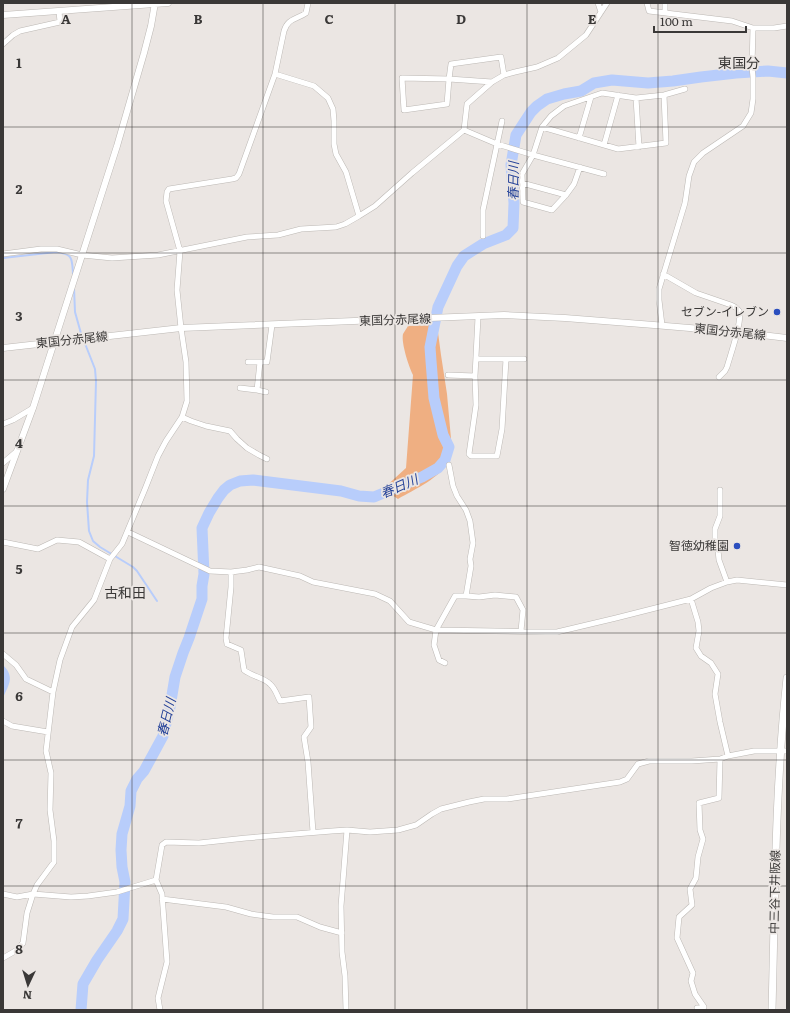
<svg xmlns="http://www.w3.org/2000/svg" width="790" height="1013" font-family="Literata,'Noto Sans JP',serif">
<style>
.green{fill:#efaf82}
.water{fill:#b8cdfb}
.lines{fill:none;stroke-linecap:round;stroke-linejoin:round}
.stream{stroke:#b8cdfb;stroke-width:2}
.river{stroke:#b8cdfb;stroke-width:11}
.minor-casing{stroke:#bcb8b4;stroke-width:6}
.tertiary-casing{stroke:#bcb8b4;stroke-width:7}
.secondary-casing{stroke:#bcb8b4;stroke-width:8}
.minor{stroke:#fff;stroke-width:5}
.tertiary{stroke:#fff;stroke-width:6}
.secondary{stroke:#fff;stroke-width:7}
.grid{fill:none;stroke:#3a3837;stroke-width:1;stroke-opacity:0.55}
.poi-dot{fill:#2b4ebe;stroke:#ebe6e3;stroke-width:1.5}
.labels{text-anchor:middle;stroke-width:3.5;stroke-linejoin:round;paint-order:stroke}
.poi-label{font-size:12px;fill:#3a3837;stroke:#ebe6e3;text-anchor:end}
.street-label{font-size:12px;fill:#3a3837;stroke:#ebe6e3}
.water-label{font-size:13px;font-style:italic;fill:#264399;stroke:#ebe6e3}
.quarter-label{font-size:14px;fill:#3a3837;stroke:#ebe6e3}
.grid-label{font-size:13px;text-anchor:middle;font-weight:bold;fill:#3a3837;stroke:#ebe6e3;stroke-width:3.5;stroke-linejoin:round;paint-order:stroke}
</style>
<rect width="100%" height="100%" fill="#ebe6e3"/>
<path class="green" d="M437 325 441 355 447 394 452 450C452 453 451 457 450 459 441 478 415 489 398 499L383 489 406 468 413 375C409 367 401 343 403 334 404 332 407 328 408 326Z"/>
<path class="water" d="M3 665C15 677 9 684 3 698Z"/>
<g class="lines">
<path class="stream" d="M3 258 56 252C73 254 72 258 73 274
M74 288 75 312 82 337
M84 341 95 369 96 381 94 456 88 480 87 502 89 531 93 541 100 547 133 567 137 571 157 601"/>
<path class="river" d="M81 1010 83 984 97 960 117 931 123 919 125 882 122 867 121 850 122 834 130 806 131 791 137 779 144 771 163 736 170 707 175 677 183 653 189 638 202 599V586L204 574 202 528 209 513 218 498 224 490 230 485 240 481 253 480 341 491 359 496 374 497 422 477 438 468 445 460 449 447 443 435 434 398 431 361 430 347 438 307 457 266 464 256 483 244 506 235 513 228 514 203 511 165 516 135 531 112 537 106 547 99 564 94 581 91 594 83 612 80 648 83 673 81 701 77 736 73 768 71 787 73"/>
<g class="minor-casing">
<path id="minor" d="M598 3 601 12
M647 3 649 11 732 21 753 28H774L787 26
M665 3V13
M3 44 13 35 20 31 60 22 59 11
M275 74 314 86 328 98 333 109 334 121V144L336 154 346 172 359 216
M492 82 449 79 402 78 404 110 447 104 449 79 451 64 501 57 504 75
M636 98 639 147
M542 127 551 116 564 106 602 93 636 98 664 95 685 89
M464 130 497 144 533 155 604 174
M579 138 591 97
M604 145 618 95
M580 167 574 184 566 195 552 210 523 202 522 174 533 155 542 127 618 149 666 143 664 95
M522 183 566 195
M483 236V210L502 121
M3 254 41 249H57L82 255 112 258 158 255 247 237 278 235 301 229 336 227 345 224 359 216 375 206 412 173 464 130 467 104 492 82 504 75 515 72 537 67 558 58 586 35 607 3
M663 274 696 293 731 305C734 306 737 308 739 311 743 320 730 356 727 367L725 371 719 377
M478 317 475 376 476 405 469 454 471 456H497L502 429 506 359
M662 325 659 300V289L685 203 689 176 694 162 703 153 743 126 751 113 753 99V77L752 67 753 28
M477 359H524
M248 362H267L272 325
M260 362 257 390 266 392
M448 375 475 376
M240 388 257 390
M182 417 191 421 206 426 230 431 237 439 247 448 259 455 267 459
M3 424 13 420 33 408
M3 463 17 451
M449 465 453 486 457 496 466 510 470 521 473 543 470 559 471 566 466 596
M720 490V516L715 529V539L718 550 719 560 727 582
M128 532 210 571 231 572 247 570 259 567 300 576 313 582 375 594 390 601 409 622 436 630 545 632H557L616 618 691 599 711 588 727 582 737 580 787 585
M3 542 38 549 57 540 79 542 110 559
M231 572V587L226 638 227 644 241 650 244 670C251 676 265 678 270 684 275 688 277 695 280 701L309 697 311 727 304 737 308 762 313 832
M691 599 698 622 699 631 696 648 701 656 711 663 718 674 715 694 720 722 728 756
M3 654 16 665 26 679 53 692
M445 663 439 660 434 645 436 630 455 596H466L479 597 495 595 516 597 523 610 521 631
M3 721 12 726 48 732
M3 894 17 897 33 894 71 897 88 896 117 892 156 880
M162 899 226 907 251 914 273 917H297L320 927 342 933
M3 958 17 950 23 943 27 913 33 894 37 885 54 862V841L50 810 51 773 46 751 53 692 60 660 72 627 94 600 110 559 122 544 145 489 158 456 166 441 182 417 187 401 186 362 181 328 177 290 180 251 166 201 167 192 169 189 232 179 236 178 239 174 275 74 284 31C288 18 296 20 306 13L308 3
M160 1010 158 998 167 962 162 894 156 880 162 845 166 842 199 843 246 838 332 831 347 830 370 832 398 830 416 825 432 814 441 809 469 802 484 799H507L620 782 627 779 638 764 649 761H692L720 759 728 756 754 751H787
M346 1010 345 976 342 952 341 906 347 830
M698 1010 697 1008 704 1007 695 994 691 981 693 973 677 938 679 917 692 905 690 889 696 878 698 857 703 839 700 830 699 803 719 798 720 759"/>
</g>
<g class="tertiary-casing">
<path id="tertiary" d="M3 15 168 3
M3 348 181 328 504 315 565 318 654 325 737 332 787 338
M3 489 33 408 117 146 144 53 151 26 155 3"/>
</g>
<g class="secondary-casing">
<path id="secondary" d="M772 1010C775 899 775 788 787 678"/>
</g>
<use href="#minor" class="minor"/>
<use href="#tertiary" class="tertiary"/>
<use href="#secondary" class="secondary"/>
</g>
<path class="grid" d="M132 3V1010M263 3V1010M395 3V1010M527 3V1010M658 3V1010M3 127H787M3 253H787M3 380H787M3 506H787M3 633H787M3 760H787M3 886H787"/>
<g class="poi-dot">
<circle cx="777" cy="312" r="4"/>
<circle cx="737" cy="546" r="4"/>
</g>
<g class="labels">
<g class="poi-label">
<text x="769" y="316">セブン-イレブン</text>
<text x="729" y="550">智徳幼稚園</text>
</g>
<g class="street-label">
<text transform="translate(395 320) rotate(-2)" y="4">東国分赤尾線</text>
<text transform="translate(730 332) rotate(6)" y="4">東国分赤尾線</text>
<text transform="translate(72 340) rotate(-6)" y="4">東国分赤尾線</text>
<text transform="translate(775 892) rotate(-89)" y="4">中三谷下井阪線</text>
</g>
<g class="water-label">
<text transform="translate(513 181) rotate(-89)" y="5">春日川</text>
<text transform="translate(399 486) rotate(-23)" y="5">春日川</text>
<text transform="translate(166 717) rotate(-76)" y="5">春日川</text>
</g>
<g class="quarter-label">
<text x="739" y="68">東国分</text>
<text x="125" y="598">古和田</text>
</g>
</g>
<g class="grid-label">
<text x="66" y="24">A</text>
<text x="198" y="24">B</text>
<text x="329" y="24">C</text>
<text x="461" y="24">D</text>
<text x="592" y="24">E</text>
<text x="19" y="68">1</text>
<text x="19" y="194">2</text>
<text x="19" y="321">3</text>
<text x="19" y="448">4</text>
<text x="19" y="574">5</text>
<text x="19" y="701">6</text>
<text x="19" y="828">7</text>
<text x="19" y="954">8</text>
</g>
<rect width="790" height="1013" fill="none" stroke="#3a3837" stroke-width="8"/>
<g transform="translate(28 985) rotate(184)" stroke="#ebe6e3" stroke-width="3" paint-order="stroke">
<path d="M0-3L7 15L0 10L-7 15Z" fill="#3a3837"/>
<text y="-6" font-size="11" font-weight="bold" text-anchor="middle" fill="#3a3837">N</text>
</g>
<path d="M654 26v6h92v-6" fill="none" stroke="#3a3837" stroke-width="2"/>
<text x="660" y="26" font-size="12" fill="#3a3837" stroke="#ebe6e3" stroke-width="3" paint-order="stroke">100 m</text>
</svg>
